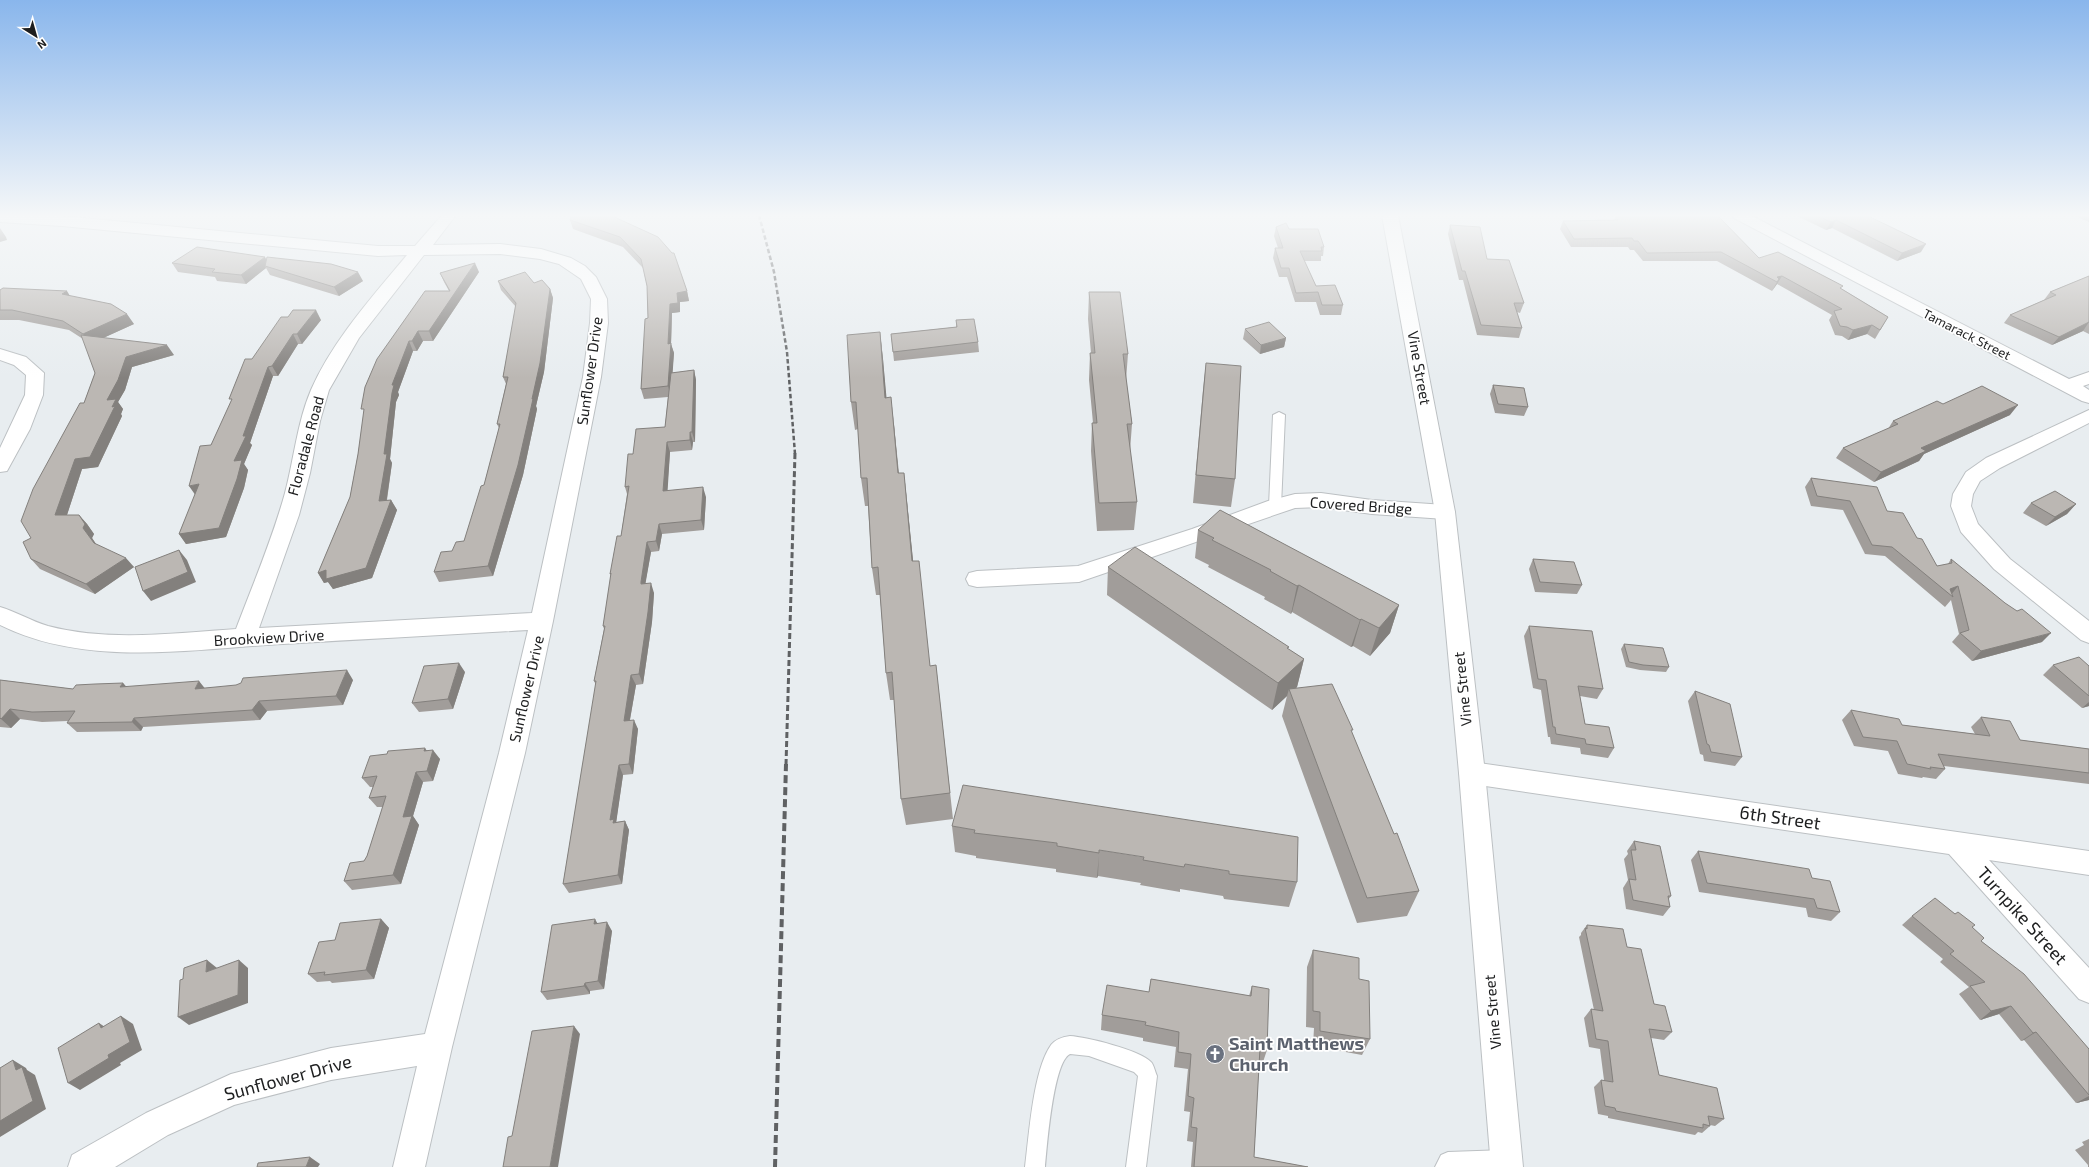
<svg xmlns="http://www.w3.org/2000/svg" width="2089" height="1167" font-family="'Exo 2',sans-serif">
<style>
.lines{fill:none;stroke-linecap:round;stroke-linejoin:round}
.service-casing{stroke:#bcc0c3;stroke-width:2}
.minor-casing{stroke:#bcc0c3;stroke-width:2}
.tertiary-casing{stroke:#bcc0c3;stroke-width:2}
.service{fill:#fff;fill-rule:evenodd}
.minor{fill:#fff;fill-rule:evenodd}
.tertiary{fill:#fff;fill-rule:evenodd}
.rail-far2{stroke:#5f6163;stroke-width:2.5;stroke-dasharray:4.5 2.5;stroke-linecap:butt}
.rail-far1{stroke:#5f6163;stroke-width:3;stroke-dasharray:6 3;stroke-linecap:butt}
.rail{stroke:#5f6163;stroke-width:4;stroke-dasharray:8 4;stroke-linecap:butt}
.wall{fill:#a19d9a}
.shaded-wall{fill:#83807d}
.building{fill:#bbb7b3;stroke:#83807d}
.labels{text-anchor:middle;stroke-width:3.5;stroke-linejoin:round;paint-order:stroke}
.far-street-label{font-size:13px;fill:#1d1e1f;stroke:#fff}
.street-label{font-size:15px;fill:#1d1e1f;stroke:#fff}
.near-street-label{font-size:18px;fill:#1d1e1f;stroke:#fff}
.near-worship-label{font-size:18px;font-weight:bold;fill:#5b616d;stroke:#fff;text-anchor:start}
</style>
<rect width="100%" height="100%" fill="#e8edf0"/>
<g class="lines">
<g class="service-casing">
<path id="service" d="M1279 412 1285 415 1281 506 1275 510 1269 506 1273 415Z
M1070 1036C1086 1037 1140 1050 1151 1062 1154 1065 1155 1072 1157 1076L1146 1167H1126L1138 1076 1134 1072 1089 1056 1070 1054C1053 1062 1047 1146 1045 1167H1025C1029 1136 1033 1070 1051 1045 1056 1039 1062 1037 1070 1036Z
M1506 1150 1513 1153 1516 1160 1513 1167H1435L1441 1155 1448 1152Z"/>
</g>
<g class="minor-casing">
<path id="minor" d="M0 215 62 216 378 246H415L442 215H456L433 245 500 244 541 249 571 258 585 266 596 277 607 299 608 323 601 377 553 621 525 753 452 1047 425 1167H393L417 1066 331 1080 234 1105 168 1135 115 1167H68L72 1155 146 1113 231 1074 331 1048 425 1034 499 753 528 630C447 635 365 639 283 644 192 649 86 668 0 625V607C17 612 31 621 48 626 109 642 174 633 236 629 253 584 272 540 285 493 294 459 297 423 311 390 333 340 372 297 407 255L378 256 62 226 0 222ZM500 254 540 259 559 264 581 279 591 299 590 323 583 377 532 613 259 628 299 515 310 473 320 421 329 390 359 338 424 255Z
M1731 215H1750L2069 379 2089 372V384L2083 386 2089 390V403L2082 401 1734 218Z
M0 349 26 357 44 373 43 395 30 429 7 471 0 472V448L25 395 26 375 14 365 0 360Z
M2089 410V423L2000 468 1980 481 1973 494 1971 506 1978 524 2010 559 2089 621V643L2081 640 1994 569 1961 532 1951 506 1953 494 1966 472 1986 458Z
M1321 493 1372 500 1445 505 1452 507 1455 512 1452 517 1445 519 1372 514 1321 507 1295 508 1079 582 977 587 969 585 966 579 969 573 977 571 1078 566 1192 529 1268 501 1295 494Z
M1472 762 2089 851V875L1989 860 2089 968V1003L2079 999 1949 854 1472 784 1463 781 1459 773 1463 765Z"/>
</g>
<g class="tertiary-casing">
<path id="tertiary" d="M1382 215H1398L1455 512 1485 773 1523 1167H1491L1459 773 1435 512Z"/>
</g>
<use href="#service" class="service"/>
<use href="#minor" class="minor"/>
<use href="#tertiary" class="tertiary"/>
<path class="rail-far2" d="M759 215 774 272 787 352 795 454"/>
<path class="rail-far1" d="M786 765 795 453"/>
<path class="rail" d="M775 1167 786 764"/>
</g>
<path class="wall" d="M610 215 687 291 689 301 680 302V312L672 313 671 344 674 353 672 373 694 370 696 380 695 442H693L692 450 670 452 667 490 706 497 704 530 662 534 659 551 651 552 645 584 654 593 652 622 643 684 636 685 630 720 638 729 633 774 623 775 616 822 625 821 629 830 622 884 569 893 563 884 596 685 594 681 604 629 603 626 611 576 610 574 621 536 627 494 625 487 633 454 665 427 668 397 644 399 641 389 648 318 647 286 643 268 623 247 573 229 570 220Z
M1795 215H1870H1868L1921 252 1897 261 1832 228 1826 230Z
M2073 215H2089V222Z
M1616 217 1759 258 1842 289 1888 317 1875 339 1867 334 1848 340 1842 336 1835 335 1829 320 1832 315 1777 284 1772 291 1717 261H1643L1634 250H1630L1628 247H1571L1560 229 1563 221 1614 220Z
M1450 225 1487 259 1524 303 1520 313 1517 312 1522 328 1519 338 1477 335 1463 280H1459L1448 234Z
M1276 227 1289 229 1324 247 1323 256H1321V261H1304L1316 286 1343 305 1341 315H1320L1316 302H1295L1287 277H1279L1273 258 1275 248H1278L1274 236Z
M266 260 363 281 339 296 270 275 266 268 246 284 217 281 215 277 178 272 172 263Z
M479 272 433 341H423L417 351H413L398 392 399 395 396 402 390 459 392 463 387 500H391L397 510 372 578 333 589 328 582 324 583 318 573 350 497 358 454 364 414 365 387 449 291 444 282 440 273Z
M2089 276V334L2083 331 2052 345 2004 323 2010 315 2044 300 2050 292Z
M498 281 534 283 550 289 553 298 544 372 536 406 537 409 523 475 493 576 439 582 434 572 452 551 464 541 484 485 499 428 497 424 506 384 503 377 516 307 501 290Z
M0 290 70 296 134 324 103 338 174 355 132 367 125 390 118 402 123 409 121 414 122 416 98 467 82 469 67 515H79L87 524 94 534 92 538 96 544 134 567 95 594 40 569 31 559V538L84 403 95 373 83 339 69 330 19 320H0Z
M1089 292 1128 354 1126 380 1132 424 1130 451 1137 502 1134 530 1097 531 1091 451 1092 423H1093L1089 380 1090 353H1091L1088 319Z
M288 317 321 320 302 344H298L278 376H273L250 443 252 445 244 464 248 470 244 488 226 537 186 544 179 534 195 495 211 445 252 359Z
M956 320 978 342 979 352 894 361 891 334 956 327Z
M1245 329 1286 338 1284 347 1260 354 1243 339Z
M880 332 883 359 886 398 894 425 899 473H904L913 561 930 666 936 665 953 819 906 825 901 799 894 700H890L886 673 880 595H876L872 568 868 506H865L861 478 858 429 855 430 851 402Z
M1206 363 1235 479 1231 507 1193 503 1203 390Z
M1493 385 1528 407 1524 416 1495 413 1490 394Z
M1943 404 2010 415 1924 454 1919 461 1874 482 1836 458 1843 448 1888 429 1893 421Z
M1811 478 1887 511 1917 538 1937 566 1948 564 1951 559 2042 642 1972 661 1952 642 1959 634 1951 600 1945 607 1885 556 1865 554 1843 510 1811 506 1805 487Z
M2031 503 2076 504 2067 514 2046 526 2023 513Z
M1198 530 1399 605 1390 633 1370 656 1353 646 1351 647 1292 612 1291 614 1264 599 1265 597 1208 567 1209 565 1195 558Z
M1533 559 1582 585 1577 594 1535 592 1529 569Z
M1108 567 1288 649 1304 659 1297 687 1296 688 1352 733 1394 834 1419 891 1407 916 1357 923 1282 716 1287 696 1272 710 1107 595Z
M1529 626 1603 689 1597 699 1580 696 1585 724 1614 748 1608 758 1581 754 1580 748 1551 744 1550 737H1548L1541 690 1533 688 1524 636Z
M1624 644 1669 667 1666 672 1640 670 1626 667 1621 649Z
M2053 665 2089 666V706L2082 708 2043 675Z
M465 672 453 709 419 712 412 703Z
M0 680 73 689 123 683 126 687 205 688 353 680 343 705 267 711 260 720 143 727 141 731 77 732 67 723 68 721 42 722 20 719 11 728 0 727Z
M1695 691 1742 757 1735 766 1704 761 1703 755 1700 754 1688 701Z
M1851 710 1902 725 1975 734 1971 727 1981 717 2020 740 2089 749V784L1944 766 1945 769 1936 779 1923 777 1922 778 1898 774 1888 751 1854 746 1842 720Z
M427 750 440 759 433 781 423 782 413 816 419 825 401 884 352 890 344 881 364 861 367 856 383 807H377L369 798 373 787H370L362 778Z
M952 826 1297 882 1289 907 1224 899 1223 896 1180 889V892L1140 885 1141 883 1098 876 1097 878 1056 872V869L976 858V856L955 852Z
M1634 841 1671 896 1668 900 1670 907 1663 916 1626 909 1623 888 1628 880 1624 859 1628 854 1627 851Z
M1698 851 1812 878 1840 912 1831 921 1808 917 1806 908 1699 892 1691 860Z
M1912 916 1972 927 1981 941 2089 1049V1100L2076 1103 2024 1040 2021 1041 1999 1014 1980 1020 1959 994 1969 987 1940 962 1943 959 1902 925Z
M381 919 389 928 374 979 332 983 330 981 317 982 308 974 335 940Z
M598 924 612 931 604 989 590 991V994L547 1000 541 992Z
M1587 925 1627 947 1654 1004 1672 1032 1664 1040 1651 1038 1659 1075 1724 1119 1715 1126 1710 1125V1126L1702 1133 1698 1132 1695 1135 1608 1118V1116L1598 1114 1594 1087 1601 1080H1604L1600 1049 1589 1047 1584 1018 1591 1009 1594 1010 1579 937 1581 935V933Z
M1313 950 1359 979 1370 1039 1362 1055 1313 1046 1314 1028 1306 1027 1307 967Z
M1151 979 1249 996 1252 986 1267 1050 1262 1065 1259 1064 1254 1157 1308 1167H1191L1193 1142 1187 1141 1190 1112 1184 1111 1188 1069 1174 1067 1176 1047 1143 1041V1038L1101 1030 1102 1015 1149 992Z
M2089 1139V1167H2088V1165L2075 1150 2084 1145 2082 1142Z"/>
<path class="shaded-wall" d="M1836 220 1832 228 1826 230 1831 222Z
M0 228 6 237 7 240 0 242Z
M1926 244 1921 252 1897 261 1902 253Z
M265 257 270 266H265L266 268 246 284 241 275Z
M475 263 479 272 433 341 429 331Z
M358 272 363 281 339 296 334 287Z
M1782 276 1777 284 1772 291 1777 282V277Z
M550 289 553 298 544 372 536 406 537 409 523 475 493 576 488 566 532 399Z
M67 291 73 301 62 294Z
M687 291 689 301 680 302V312L672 313 671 344 674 353 671 396 668 386V344L670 304 677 293Z
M316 310 321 320 302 344 297 334Z
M127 314 134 324 90 344 83 334Z
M2089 322 2083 331 2052 345 2059 337Z
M1872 325 1867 334 1848 340 1853 330Z
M418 331 423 341 417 351 412 341Z
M880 332 883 359 889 425 885 398Z
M293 334 298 344 278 376 272 366Z
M1286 338 1284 347 1260 354 1261 345Z
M409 341 413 351 398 392 399 395 396 402 390 459 392 463 385 511 379 501 384 454 392 385Z
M167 345 174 355 132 367 125 390 118 402 123 409 121 414 122 416 98 467 82 469 64 524 55 515 75 459 107 400 126 357Z
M268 367 273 376 250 443 252 445 244 464 248 470 244 488 226 537 186 544 179 534 234 461Z
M694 370 696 380 695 442 692 432Z
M891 397 894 425 901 501 898 473Z
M2018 405 2010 415 1924 454 1919 461 1874 482 1881 472 1921 448Z
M690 432 693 442 692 450 690 440Z
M667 442 670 452 667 500 663 491Z
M904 473 907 501 916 589 912 561Z
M199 484 196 496 189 486Z
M703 487 706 497 704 530 701 520Z
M391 500 397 510 372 578 333 589 328 582 324 583 318 573Z
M2076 504 2067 514 2046 526 2055 517Z
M79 515 87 524 94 534 92 538 102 553 94 543 83 528Z
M659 524 662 534 659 551 656 541Z
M647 542 651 552 644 592 641 582Z
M179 550 187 560 196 582 151 601 143 591Z
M126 558 134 567 95 594 86 584Z
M651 583 654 593 652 622 643 684 639 674Z
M1299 585 1292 612 1291 614 1297 586Z
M1958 586 1951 595 1950 589Z
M1399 605 1390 633 1370 656 1379 628Z
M1361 619 1353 646 1351 647 1360 620Z
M2051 633 2042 642 1972 661 1981 651Z
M1304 659 1297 687 1291 693 1289 689 1287 696 1272 710 1278 683Z
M459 663 465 672 453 709 448 699Z
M347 670 353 680 343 705 336 696Z
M631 675 636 685 628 730 624 721Z
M199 681 207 691 195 689Z
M123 683 132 693 120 687Z
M259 701 267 711 260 720 252 710Z
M2089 702V706L2082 708Z
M10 709 20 719 11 728 1 719Z
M134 718 143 727 141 731 132 722Z
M634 720 638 729 633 774 629 764Z
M425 748 431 757 433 750 440 759 433 781 427 771 424 751Z
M619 765 623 775 616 824 618 829 610 820Z
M416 772 423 782 413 816 419 825 401 884 393 875 403 817Z
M625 821 629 830 622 884 618 875Z
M1099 850 1098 876 1097 878 1099 853Z
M381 919 389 928 374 979 366 970Z
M595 919 600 928 594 924Z
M607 922 612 931 604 989 598 981Z
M207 960 217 968 206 972Z
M239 960 248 968V1003L189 1025 178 1017Z
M585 983 590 991V994L584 986Z
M2011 1006 1999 1014 1980 1020 1991 1011Z
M121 1016 133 1024 142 1050 120 1063 121 1065 80 1090 68 1083 108 1055Z
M99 1023 111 1031 101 1028Z
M574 1026 580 1034 558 1167H550Z
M2036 1032 2024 1040 2021 1041 2033 1033Z
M13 1060 26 1068 27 1070 35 1075 46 1109 0 1137V1121L16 1070Z
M2089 1096V1100L2076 1103Z
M310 1157 320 1164 318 1167H306Z"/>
<path class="building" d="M571 215H610L658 237 672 253H674L687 291 677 293 678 303 670 304 668 344 671 343 668 386 641 389 645 319 648 318 647 286 641 259 620 237 570 220Z
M1815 215H1866L1926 244 1902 253 1836 220 1831 222Z
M1616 217H1719L1759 258 1778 252 1843 286 1840 288 1888 317 1880 330 1872 325 1853 330 1847 327 1840 326 1834 311 1842 309 1782 276 1777 277 1779 279 1777 282 1721 252 1647 253 1638 241H1634L1632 238 1574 239 1563 221 1618 220Z
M1286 223 1289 229H1318L1324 247H1321L1322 251H1300L1316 286 1335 285 1343 305H1322L1318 292 1296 293 1289 268H1281L1275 248H1283L1276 227Z
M1450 225 1480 227 1487 259 1509 260 1524 303H1514L1522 328 1481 325 1465 271H1462Z
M197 247 265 257 241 275 212 272 215 269 172 263Z
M267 257 331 264 358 272 334 287 265 266Z
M475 263 429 331H418L412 341H409L392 385H394L392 393 384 454H387L379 501 391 500 366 568 326 579V570L318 573 350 497 358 454 364 409H361L365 387 377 359 425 291H450L440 273Z
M525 272 534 283 542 280 550 289 540 363 532 399H533L518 465 488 566 434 572 441 552 452 551 456 542 464 541 481 486 484 485 500 424H497L508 377H503L516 303 498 281Z
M2089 276V322L2059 337 2010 315 2056 295 2050 292Z
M3 288 67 291 62 294 111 304 127 314 83 334 63 321 12 310H0V290Z
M1089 292H1120L1128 354H1123L1132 424H1127L1137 502 1099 503 1092 423H1097L1090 353H1095Z
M293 310H316L297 334H293L272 366 268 367 243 436H246L234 461 242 460 237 479 219 528 179 534 199 484 189 486 200 446 211 445 232 399H229L245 359H252L281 317H288Z
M974 319 978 342 893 352 891 334 957 327 956 320Z
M1269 322 1286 338 1261 345 1245 329Z
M880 332 885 398 891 397 898 473H904L912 561H919L930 666 936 665 950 793 901 799 892 672 886 673 878 567 872 568 867 478H861L856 402H851L847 335Z
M81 335 167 345 126 357 118 380 107 400 116 399 112 407 115 406 90 457 75 459 55 515H79L85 524 83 528 94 543 126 558 86 584 31 559 23 542 31 538 21 521 33 489 80 403H84L95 373Z
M1206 363 1241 366 1235 479 1196 475Z
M694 370 692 432H690V440L667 442 663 491 703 487 701 520 659 524 656 541 647 542 641 582V584L651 583 648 612 639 674 631 675 624 721 634 720 629 764 619 765 610 820 614 819 613 823 625 821 618 875 563 884 596 681H594L605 626H603L611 573 610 574 617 536H621L629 486 625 487 628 454H633L636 429 665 427 671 373Z
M1493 385 1524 388 1528 407 1498 404Z
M1982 386 2018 405 1921 448 1926 451 1881 472 1843 448 1898 424 1893 421 1937 401 1943 404Z
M1811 478 1877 487 1887 511 1903 513 1917 538 1922 539 1937 566 1952 563 1951 559 2005 603 2017 611 2022 609 2051 633 1981 651 1960 633 1969 630 1958 586 1950 589 1953 597 1892 547 1872 545 1850 501 1817 496Z
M2055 491 2076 504 2055 517 2031 503Z
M1220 510 1399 605 1379 628 1361 619 1360 620 1299 585 1297 586 1270 571 1271 570 1212 540 1214 538 1198 530Z
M1135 547 1289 647 1287 648 1304 659 1278 683 1108 567Z
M179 550 188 572 143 591 135 567Z
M1533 559 1574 562 1582 585 1540 582Z
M1529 626 1592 631 1603 689 1578 686 1585 724 1609 727 1614 748 1586 744 1585 739 1556 734 1555 727H1553L1546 680 1538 679Z
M1624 644 1663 648 1669 667 1643 665 1629 662Z
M2079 657 2089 666V696L2053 665Z
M459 663 448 699 412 703 424 666Z
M347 670 336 696 259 701 252 710 134 718 132 722 67 723 75 711 32 712 10 709 1 719 0 718V680L73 689 76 685 95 684 123 683 120 687 199 681 195 689 236 685 241 683 243 678Z
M1332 684 1353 730H1351L1394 834 1397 833 1419 891 1367 898 1289 689Z
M1695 691 1730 704 1742 757 1711 752 1709 745 1707 744Z
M1851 710 1899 719 1902 725 1990 736 1981 717 2010 721 2020 740 2089 749V773L1938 754 1945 769 1930 767 1931 769 1907 764 1897 741 1863 737Z
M425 748 424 751 433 750 427 771 416 772 403 817 412 816 393 875 344 881 350 863 364 861 367 856 386 796 369 798 377 776 362 778 370 756 387 754 388 751Z
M963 785 1298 837 1297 882 1229 874V871L1185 864 1184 867 1143 860 1144 857 1099 850V853L1057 846V843L974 833 975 830 952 826Z
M1634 841 1660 846 1671 896H1668L1670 907 1633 900 1629 879 1636 880 1631 850H1636Z
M1698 851 1809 869 1812 878 1830 881 1840 912 1817 908 1814 899 1707 883Z
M1935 898 1955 914 1958 912 1975 925 1972 927 1984 938 1981 941 2024 974 2089 1049V1095L2036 1032 2033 1033 2011 1006 1991 1011 1970 986 1985 982 1950 954 1954 951 1912 916Z
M381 919 366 970 324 975 325 972 308 974 319 942 335 940 340 923Z
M595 919 594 924 607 922 598 981 585 983 584 986 541 992 552 925Z
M1587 925 1623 929 1627 947 1641 949 1654 1004 1665 1006 1672 1032 1649 1029 1659 1075 1717 1088 1724 1119 1708 1116 1710 1126 1703 1124V1128L1616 1111 1615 1108 1605 1106 1601 1080 1613 1082 1608 1041 1596 1039 1591 1009 1603 1011 1585 928 1587 929Z
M1313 950 1359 958V979L1369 981 1370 1039 1320 1031V1012L1313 1011Z
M207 960 206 972 239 960 238 995 178 1017 180 980 183 979 184 968Z
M1151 979 1251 996 1252 986 1269 989 1267 1050 1260 1048 1254 1157 1308 1167H1194L1197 1128 1191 1127 1194 1098 1188 1096 1191 1054 1178 1052 1179 1032 1145 1025 1146 1022 1102 1015 1107 985 1149 992Z
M121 1016 130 1042 108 1055 109 1058 68 1083 58 1048 99 1023 101 1028Z
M574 1026 550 1167H503L508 1137 512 1136 532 1031Z
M13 1060 16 1070 22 1067 33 1101 0 1121V1068Z
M310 1157 306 1167H257L258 1163Z"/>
<linearGradient id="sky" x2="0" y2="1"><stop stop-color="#89b6ec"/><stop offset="0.57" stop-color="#f5f7f8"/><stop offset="1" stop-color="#f5f7f8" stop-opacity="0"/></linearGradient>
<rect width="2089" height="378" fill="url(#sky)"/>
<defs>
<g id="church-disc" transform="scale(1)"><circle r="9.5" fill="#6b7280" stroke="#fff"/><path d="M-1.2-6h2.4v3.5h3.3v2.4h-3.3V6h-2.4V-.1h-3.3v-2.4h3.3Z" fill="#fff"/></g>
</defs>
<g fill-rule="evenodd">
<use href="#church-disc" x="1215" y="1054"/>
</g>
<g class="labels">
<g class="far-street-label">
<text transform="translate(1967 334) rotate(27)" y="5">Tamarack Street</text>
</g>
<g class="street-label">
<text transform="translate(1419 368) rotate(80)" y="5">Vine Street</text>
<text transform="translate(590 371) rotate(-82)" y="5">Sunflower Drive</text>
<text transform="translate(306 446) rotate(-75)" y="5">Floradale Road</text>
<text transform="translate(1361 506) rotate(4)" y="5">Covered Bridge</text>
<text transform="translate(269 638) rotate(-3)" y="5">Brookview Drive</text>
<text transform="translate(527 689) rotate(-77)" y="5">Sunflower Drive</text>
<text transform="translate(1463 689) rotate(-96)" y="5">Vine Street</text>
<text transform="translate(1493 1012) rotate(-95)" y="5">Vine Street</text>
</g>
<g class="near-street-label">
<text transform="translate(1780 818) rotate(8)" y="6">6th Street</text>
<text transform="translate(2022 916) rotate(48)" y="6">Turnpike Street</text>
<text transform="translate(288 1078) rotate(-15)" y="6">Sunflower Drive</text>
</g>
<g class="near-worship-label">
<text x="1229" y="1050">Saint Matthews<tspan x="1229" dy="21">Church</tspan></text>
</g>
</g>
<g transform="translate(36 36) rotate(143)" stroke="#ffffff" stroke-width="3" paint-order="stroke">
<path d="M0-3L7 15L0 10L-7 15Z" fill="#1d1e1f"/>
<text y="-6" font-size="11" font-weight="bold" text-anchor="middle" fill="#1d1e1f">N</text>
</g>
</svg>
